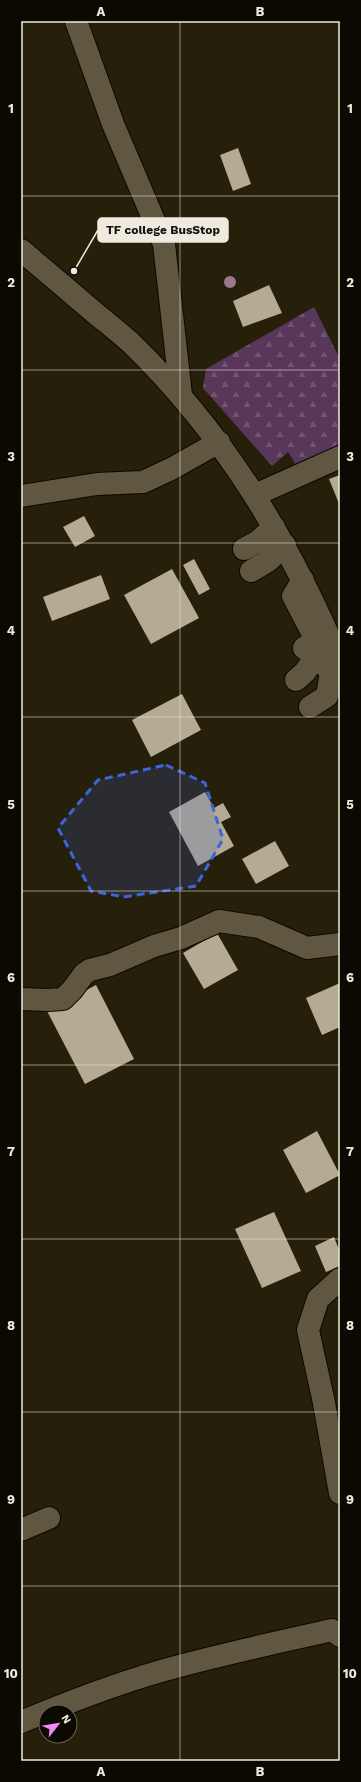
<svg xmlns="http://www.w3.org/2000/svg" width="361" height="1782" font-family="'Work Sans',sans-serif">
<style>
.forest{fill:url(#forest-firs)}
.building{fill:#b4ab92}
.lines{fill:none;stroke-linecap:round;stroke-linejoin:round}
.minor-casing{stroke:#0f0800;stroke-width:24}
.minor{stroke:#5f5740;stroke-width:22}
.tree{fill:#9a798e}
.marked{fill:#3c65d9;fill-opacity:0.2;stroke:#3c65d9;stroke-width:3;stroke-dasharray:8 5;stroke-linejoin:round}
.grid{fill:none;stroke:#efeadd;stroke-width:1;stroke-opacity:0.55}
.leader{fill:none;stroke:#efeadd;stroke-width:1.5}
.callout-dot{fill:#efeadd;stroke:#0c0903;stroke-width:1.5}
.callout{fill:#efeadd;stroke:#efeadd;stroke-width:1.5}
.callout-label{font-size:12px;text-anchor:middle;font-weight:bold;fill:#111}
.neatline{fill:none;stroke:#efeadd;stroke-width:1.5}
.grid-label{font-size:13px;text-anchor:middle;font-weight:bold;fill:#efeadd}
</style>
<defs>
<pattern id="forest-firs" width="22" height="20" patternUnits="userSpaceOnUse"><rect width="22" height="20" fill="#59375a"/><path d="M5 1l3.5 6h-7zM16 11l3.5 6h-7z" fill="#715471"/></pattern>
</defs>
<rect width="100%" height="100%" fill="#261f09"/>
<path class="forest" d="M314 307 340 359V443L298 468 288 452 272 466 203 388 206 369Z"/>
<path class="building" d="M238 148 251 184 233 191 220 155Z
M269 285 282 313 243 327 233 301Z
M340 475V506L329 479Z
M84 516 95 536 75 547 63 527Z
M194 559 210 589 199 595 183 565Z
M172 569 199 618 151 644 124 595Z
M101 575 110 599 52 621 43 597Z
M182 694 201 730 151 757 132 720Z
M205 792 214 808 223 803 231 817 221 822 234 846 198 866 169 812Z
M275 841 289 866 256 884 242 859Z
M217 933 238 970 204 989 183 953Z
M340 983V1027L322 1035 306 998Z
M96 985 134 1059 85 1084 47 1011Z
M317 1131 340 1175 306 1193 283 1150Z
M274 1212 301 1271 262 1288 235 1229Z
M334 1237 340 1252V1266L326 1272 315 1246Z"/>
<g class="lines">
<g class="minor-casing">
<path id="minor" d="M76 21 113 124 164 244 181 395
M21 250C46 271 70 292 95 313 107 323 120 333 132 344 226 436 289 541 340 662
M255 495 340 457
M21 496 97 484 143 482 171 469 219 442
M244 549 257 542 274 527
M251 571 268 561 285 545
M296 680 305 672 316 656 304 648 316 640 293 596 303 580
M310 707 327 696 331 672 316 656V649
M21 999 48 1000 63 999 72 990 84 974 90 970 110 965 154 946 181 938 219 921 259 927 307 948 340 944
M340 1279 318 1299 308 1330 324 1403 340 1493
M21 1530 49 1518
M21 1722C66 1703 113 1685 161 1671 217 1655 275 1643 332 1630L340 1636"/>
</g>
<use href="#minor" class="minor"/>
</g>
<circle class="tree" cx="230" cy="282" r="6"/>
<path class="marked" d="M166 765 205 783 223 839 196 886 124 897 91 891 58 828 98 780Z"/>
<path class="grid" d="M180 21V1761M21 196H340M21 370H340M21 543H340M21 717H340M21 891H340M21 1065H340M21 1239H340M21 1412H340M21 1586H340"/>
<path class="leader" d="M74 271L98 230"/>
<circle class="callout-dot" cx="74" cy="271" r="4"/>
<rect class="callout" x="98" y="218" width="130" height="24" rx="4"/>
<g class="callout-label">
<text x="163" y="234">TF college BusStop</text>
</g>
<rect width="361" height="1782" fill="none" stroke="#0c0903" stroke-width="44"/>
<g transform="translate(58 1724) rotate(59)"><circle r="19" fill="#0c0903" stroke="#67635a"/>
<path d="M0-3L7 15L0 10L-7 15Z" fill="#f08bf5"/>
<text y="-6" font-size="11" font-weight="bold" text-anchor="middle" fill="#efeadd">N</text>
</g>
<rect x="22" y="22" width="317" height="1738" class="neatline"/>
<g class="grid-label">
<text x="101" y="16">A</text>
<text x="260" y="16">B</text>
<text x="11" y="113">1</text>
<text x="350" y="113">1</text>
<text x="11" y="287">2</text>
<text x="350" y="287">2</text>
<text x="11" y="461">3</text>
<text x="350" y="461">3</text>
<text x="11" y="635">4</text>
<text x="350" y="635">4</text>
<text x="11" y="809">5</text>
<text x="350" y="809">5</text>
<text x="11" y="982">6</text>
<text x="350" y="982">6</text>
<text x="11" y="1156">7</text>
<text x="350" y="1156">7</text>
<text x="11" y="1330">8</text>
<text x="350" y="1330">8</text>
<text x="11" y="1504">9</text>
<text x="350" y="1504">9</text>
<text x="11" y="1678">10</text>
<text x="350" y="1678">10</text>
<text x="101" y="1776">A</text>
<text x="260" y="1776">B</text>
</g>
</svg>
